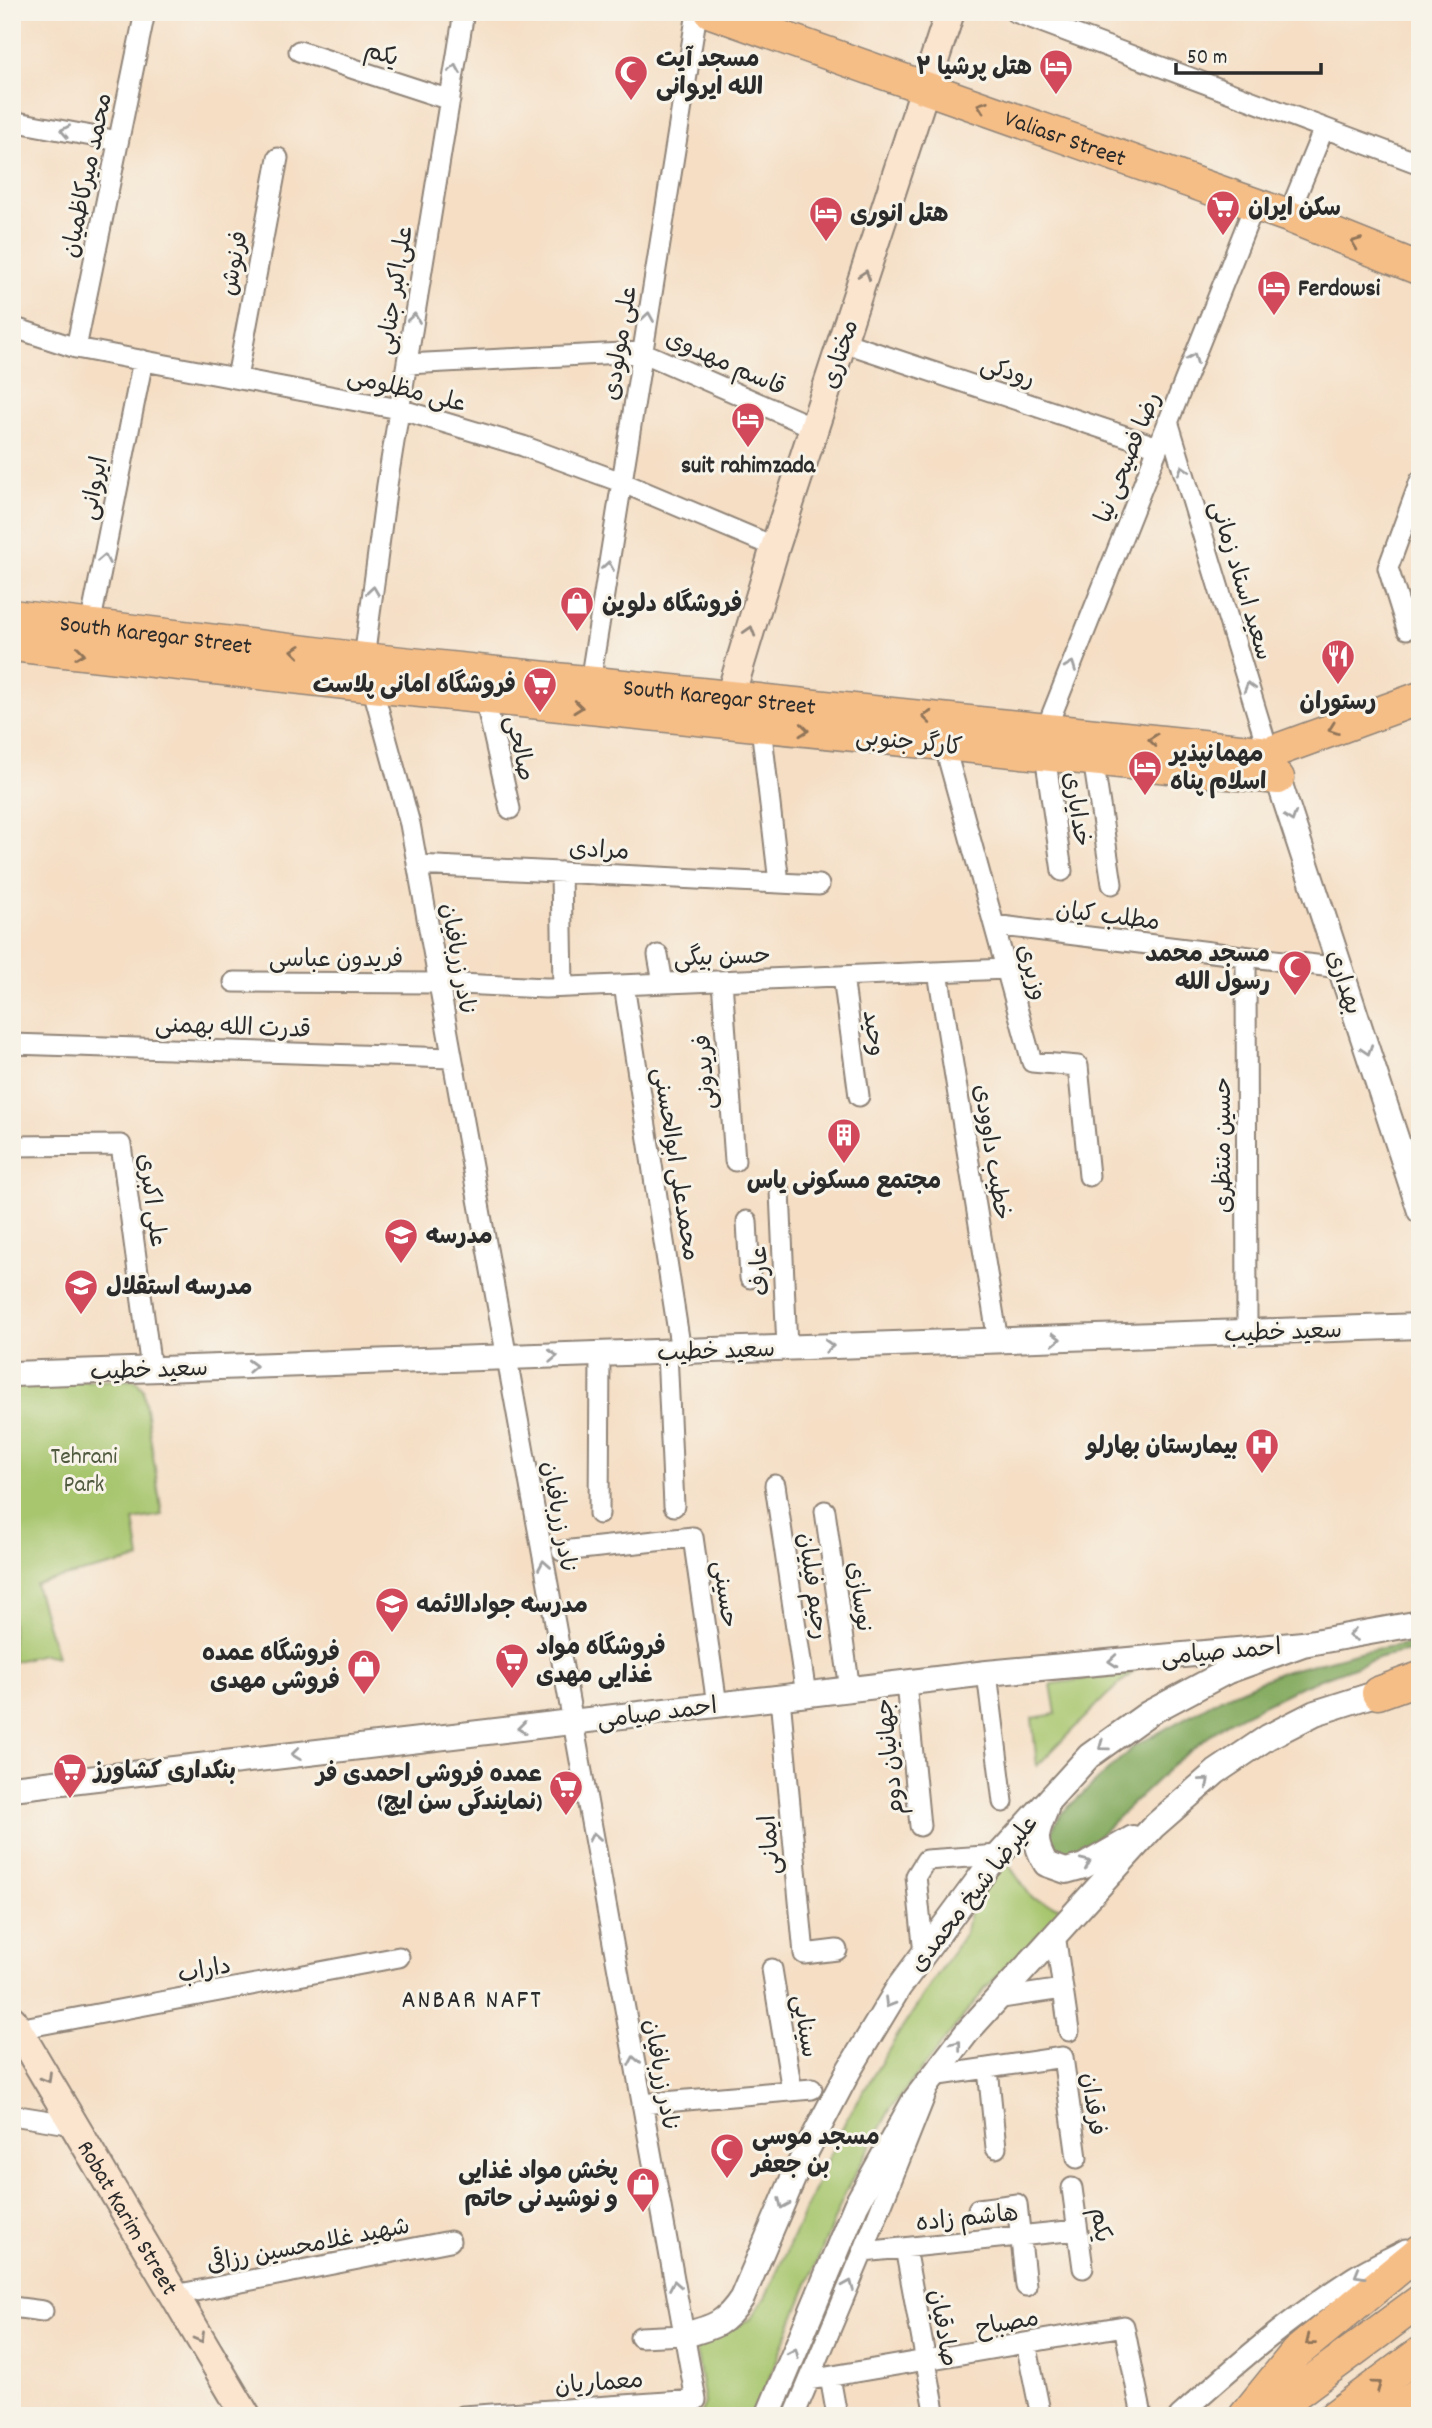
<svg xmlns="http://www.w3.org/2000/svg" width="1432" height="2428" font-family="Dekko,'Playpen Sans Arabic',sans-serif">
<style>
.green{fill:#a7c66e;stroke:#69784c;stroke-width:2}
.forest{fill:#85ab61;stroke:#586b46;stroke-width:2}
.lines{fill:none;stroke-linecap:round;stroke-linejoin:round}
.minor-casing{stroke:#908478;stroke-width:23}
.tertiary-casing{stroke:#908478;stroke-width:28}
.secondary-casing{stroke:#908478;stroke-width:32}
.primary-casing{stroke:#908478;stroke-width:35}
.minor{stroke:#fff;stroke-width:19}
.tertiary{stroke:#fff;stroke-width:24}
.secondary{stroke:#fbe5cf;stroke-width:28}
.primary{stroke:#f6be87;stroke-width:32}
.oneway{stroke:#a0a0a0}
.oneway2{stroke:#907459}
.oneway3{stroke:#93887d}
.labels{text-anchor:middle;stroke-width:6;stroke-linejoin:round;paint-order:stroke}
.street-label{font-size:24px;fill:#2b2b2b;stroke:#f7f3e8}
.poi-label{font-size:24px;font-weight:bold;fill:#2b2b2b;stroke:#f7f3e8;text-anchor:start}
.park-label{font-size:24px;fill:#505a3f;stroke:#f7f3e8}
.neighbourhood-label{font-size:26px;letter-spacing:2px;fill:#2b2b2b;stroke:#f7f3e8}
</style>
<rect width="100%" height="100%" fill="#f7f3e8"/>
<filter id="ink" filterUnits="userSpaceOnUse"><feTurbulence type="fractalNoise" baseFrequency=".0143" numOctaves="2"/><feDisplacementMap in="SourceGraphic" scale="14" xChannelSelector="R" yChannelSelector="G"/><feConvolveMatrix kernelMatrix="1 2 1 2 8 2 1 2 1" color-interpolation-filters="sRGB"/></filter>
<filter id="wash" filterUnits="userSpaceOnUse"><feTurbulence type="fractalNoise" baseFrequency=".00686" numOctaves="4" result="noise"/><feDisplacementMap in="SourceGraphic" scale="28" xChannelSelector="R" yChannelSelector="G"/><feGaussianBlur stdDeviation="1.57" result="paint"/><feColorMatrix in="noise" values="0 0 0 0 0 0 0 0 0 0 0 0 0 0 0 0 0 1.4 0 .05"/><feComposite in="paint" operator="in"/></filter>
<g filter="url(#wash)">
<rect width="100%" height="100%" fill="#f5dec4"/>
<path class="green" d="M135 1380 143 1389 162 1515 134 1520 140 1559 35 1584 57 1657 43 1654 12 1662V1382Z
M1133 1672 1106 1696 1037 1766 1032 1718 1056 1714 1051 1684Z
M1006 1861 1032 1898 1064 1909 986 1988 891 2108 846 2191 754 2416H699L705 2403 695 2343 751 2319 766 2296 845 2122 899 2033 965 1933 972 1904Z"/>
<path class="forest" d="M1420 1642V1649L1384 1656 1304 1685 1226 1723 1175 1763 1077 1856 1063 1862 1050 1860C1047 1841 1051 1829 1061 1814L1133 1747 1221 1698 1279 1673 1363 1651Z"/>
</g>
<g filter="url(#ink)">
<g class="lines">
<g class="minor-casing">
<path id="minor" d="M1015 12 1420 164
M299 51 450 100
M12 121 118 141
M1288 216 1324 128
M12 327 76 348 399 409 523 446 621 482 775 547
M843 342 1158 447
M76 348 145 12
M407 364 642 352 815 428
M237 378 278 158
M1168 421 1269 753
M90 626 143 360
M1407 629 1388 568 1420 481
M364 659 387 485 464 12
M590 682 697 12
M372 686 410 824 696 2400
M485 698 510 809
M761 726 779 883
M1046 729 1255 204
M944 744 1032 1062 1078 1066 1089 1176
M1045 755 1062 871
M1093 759 1112 884
M417 865 819 885
M561 872 563 987
M994 925 1340 968
M658 955 663 983
M1246 957 1247 1332
M938 972 998 1341
M843 976 859 1096
M722 981 735 1161
M234 982 439 983 545 988 1006 969
M624 985 681 1351
M12 1044 452 1058
M12 1146 121 1145 151 1369
M780 1191 787 1348
M747 1221 750 1278
M667 1352 674 1506
M775 1485 806 1695
M825 1511 850 1690
M599 1514 600 1354
M562 1551 693 1537 717 1705
M987 1673 1003 1802
M906 1683 920 1826
M780 1698 804 1954 837 1950
M1055 1934 1069 2031
M924 1954 916 1876 926 1860 999 1855
M772 1969 792 2091
M996 1999 1062 1989
M18 2029 399 1957
M988 2069 996 2148
M642 2104 812 2089
M12 2115 75 2125
M1072 2188 1083 2268
M978 2209 1017 2204 1026 2286
M905 2248 936 2416
M863 2252 1077 2230
M175 2295 450 2241
M12 2307 43 2311
M640 2337 684 2335
M1026 2343 1041 2416
M830 2377 837 2416
M809 2380 1124 2326 1142 2416
M463 2416 696 2400
M794 2416 863 2252 933 2076 1063 2057 1077 2158
M1179 2416C1234 2366 1291 2317 1353 2277 1370 2266 1389 2258 1406 2249"/>
</g>
<g class="tertiary-casing">
<path id="tertiary" d="M1273 763 1420 1211
M12 1374 1420 1326
M12 1788 987 1673 1303 1644
M1046 1809C1036 1833 1032 1840 1046 1864L1066 1871 1084 1866 1133 1838
M684 2335C714 2327 725 2324 742 2298L797 2169 849 2070 899 1987 988 1867 1089 1756 1149 1713 1228 1671 1303 1644 1420 1623
M768 2416 856 2205 914 2101 968 2031 1153 1827 1216 1772 1268 1737 1315 1713 1378 1693"/>
</g>
<g class="secondary-casing">
<g id="secondary">
<path d="M730 697 775 547 950 12"/>
<path id="s1" d="M12 2020 246 2416"/>
</g>
</g>
<g class="primary-casing">
<g id="primary">
<path id="s2" d="M711 12 1288 216 1420 269"/>
<path id="s3" d="M12 616 364 659 1269 753 1420 698"/>
<path d="M12 645 372 686 1278 778"/>
<path d="M1378 1693 1420 1678"/>
<path d="M1245 2416 1296 2353 1420 2251"/>
<path d="M1265 2416 1420 2301"/>
<path d="M1335 2416 1420 2353"/>
<path d="M1385 2416 1420 2393"/>
</g>
</g>
<use href="#minor" class="minor"/>
<use href="#tertiary" class="tertiary"/>
<use href="#secondary" class="secondary"/>
<use href="#primary" class="primary"/>
</g>
<defs><path id="oneway-chevron" d="M-2-3.5L2.5 0L-2 3.5" fill="none" stroke-width="1.6" stroke-linecap="round" stroke-linejoin="round" transform="scale(1.75)"/></defs>
<g class="oneway">
<use href="#oneway-chevron" transform="translate(455 69) rotate(-81)"/>
<use href="#oneway-chevron" transform="translate(65 131) rotate(-169)"/>
<use href="#oneway-chevron" transform="translate(648 317) rotate(-81)"/>
<use href="#oneway-chevron" transform="translate(414 318) rotate(-81)"/>
<use href="#oneway-chevron" transform="translate(1193 358) rotate(-68)"/>
<use href="#oneway-chevron" transform="translate(1183 470) rotate(-107)"/>
<use href="#oneway-chevron" transform="translate(104 559) rotate(-79)"/>
<use href="#oneway-chevron" transform="translate(608 566) rotate(-81)"/>
<use href="#oneway-chevron" transform="translate(373 591) rotate(-82)"/>
<use href="#oneway-chevron" transform="translate(1071 666) rotate(-69)"/>
<use href="#oneway-chevron" transform="translate(1249 687) rotate(-107)"/>
<use href="#oneway-chevron" transform="translate(1291 817) rotate(72)"/>
<use href="#oneway-chevron" transform="translate(1367 1050) rotate(72)"/>
<use href="#oneway-chevron" transform="translate(1056 1339) rotate(-2)"/>
<use href="#oneway-chevron" transform="translate(829 1346) rotate(-2)"/>
<use href="#oneway-chevron" transform="translate(553 1356) rotate(-2)"/>
<use href="#oneway-chevron" transform="translate(252 1366) rotate(-2)"/>
<use href="#oneway-chevron" transform="translate(544 1565) rotate(-100)"/>
<use href="#oneway-chevron" transform="translate(1353 1635) rotate(170)"/>
<use href="#oneway-chevron" transform="translate(1113 1661) rotate(175)"/>
<use href="#oneway-chevron" transform="translate(522 1728) rotate(173)"/>
<use href="#oneway-chevron" transform="translate(1103 1746) rotate(144)"/>
<use href="#oneway-chevron" transform="translate(296 1754) rotate(173)"/>
<use href="#oneway-chevron" transform="translate(1205 1782) rotate(-41)"/>
<use href="#oneway-chevron" transform="translate(594 1837) rotate(-100)"/>
<use href="#oneway-chevron" transform="translate(1086 1863) rotate(-24)"/>
<use href="#oneway-chevron" transform="translate(889 2003) rotate(121)"/>
<use href="#oneway-chevron" transform="translate(957 2045) rotate(-52)"/>
<use href="#oneway-chevron" transform="translate(634 2061) rotate(-100)"/>
<use href="#oneway-chevron" transform="translate(783 2204) rotate(113)"/>
<use href="#oneway-chevron" transform="translate(1359 2274) rotate(150)"/>
<use href="#oneway-chevron" transform="translate(675 2285) rotate(-100)"/>
<use href="#oneway-chevron" transform="translate(849 2285) rotate(-67)"/>
<use href="#oneway-chevron" transform="translate(794 2353) rotate(-67)"/>
</g>
<g class="oneway2">
<use href="#oneway-chevron" transform="translate(982 106) rotate(-160)"/>
<use href="#oneway-chevron" transform="translate(1356 243) rotate(-158)"/>
<use href="#oneway-chevron" transform="translate(296 651) rotate(-173)"/>
<use href="#oneway-chevron" transform="translate(80 653) rotate(7)"/>
<use href="#oneway-chevron" transform="translate(578 707) rotate(6)"/>
<use href="#oneway-chevron" transform="translate(927 717) rotate(-174)"/>
<use href="#oneway-chevron" transform="translate(1333 729) rotate(160)"/>
<use href="#oneway-chevron" transform="translate(804 730) rotate(6)"/>
<use href="#oneway-chevron" transform="translate(1153 740) rotate(-174)"/>
<use href="#oneway-chevron" transform="translate(1310 2341) rotate(141)"/>
<use href="#oneway-chevron" transform="translate(1377 2385) rotate(-36)"/>
</g>
<g class="oneway3">
<use href="#oneway-chevron" transform="translate(865 275) rotate(-72)"/>
<use href="#oneway-chevron" transform="translate(750 631) rotate(-73)"/>
<use href="#oneway-chevron" transform="translate(47 2078) rotate(59)"/>
<use href="#oneway-chevron" transform="translate(200 2338) rotate(60)"/>
</g>
</g>
<defs>
<g id="hotel-pin" transform="scale(1.75)"><path d="M0 17L-7.5 6A9.5 9.5 0 1 1 7.5 6Z" fill="#d1495b" stroke="#f7f3e8"/><path d="M-6-4.5h1.5V1H6V5H4.5V3h-9V5H-6ZM-4 0a1.8 1.8 0 1 1 3.6 0ZM.5 0V-2.5h3Q6-2.5 6 0Z" fill="#fff"/></g>
<g id="mosque-pin" transform="scale(1.75)"><path d="M0 17L-7.5 6A9.5 9.5 0 1 1 7.5 6Z" fill="#d1495b" stroke="#f7f3e8"/><path d="M3.5-4.9A6 6 0 1 0 3.5 4.9A5 5 0 1 1 3.5-4.9Z" fill="#fff"/></g>
<g id="supermarket-pin" transform="scale(1.75)"><path d="M0 17L-7.5 6A9.5 9.5 0 1 1 7.5 6Z" fill="#d1495b" stroke="#f7f3e8"/><path d="M-6-5.5h2.5l.6 2H6L4.5 2H-2.5L-4.4-4H-6ZM-1.5 3.2a1.3 1.3 0 1 0 .1 0ZM3 3.2a1.3 1.3 0 1 0 .1 0Z" fill="#fff"/></g>
<g id="shop-pin" transform="scale(1.75)"><path d="M0 17L-7.5 6A9.5 9.5 0 1 1 7.5 6Z" fill="#d1495b" stroke="#f7f3e8"/><path d="M-5-2.5h2.3a2.7 3.5 0 0 1 5.4 0H5L5.5 6h-11ZM-1.5-2.5h3a1.5 2.3 0 0 0-3 0Z" fill="#fff"/></g>
<g id="restaurant-pin" transform="scale(1.75)"><path d="M0 17L-7.5 6A9.5 9.5 0 1 1 7.5 6Z" fill="#d1495b" stroke="#f7f3e8"/><path d="M-5-6h1v4h1v-4h1v4h1v-4h1v5L-1.5 .5V6h-2V.5L-5-1ZM5-6V6H3V1.5H1.5Q1.5-4 5-6Z" fill="#fff"/></g>
<g id="building-pin" transform="scale(1.75)"><path d="M0 17L-7.5 6A9.5 9.5 0 1 1 7.5 6Z" fill="#d1495b" stroke="#f7f3e8"/><path d="M-4-6H4V6H1V3H-1V6H-4ZM-2.5-4.3h1.7v1.8h-1.7ZM.8-4.3h1.7v1.8H.8ZM-2.5-1h1.7V.8h-1.7ZM.8-1h1.7V.8H.8Z" fill="#fff"/></g>
<g id="school-pin" transform="scale(1.75)"><path d="M0 17L-7.5 6A9.5 9.5 0 1 1 7.5 6Z" fill="#d1495b" stroke="#f7f3e8"/><path d="M0-5L7-2L0 1L-7-2ZM-4 1L0 2.5L4 1V4Q0 6-4 4Z" fill="#fff"/></g>
<g id="hospital-pin" transform="scale(1.75)"><path d="M0 17L-7.5 6A9.5 9.5 0 1 1 7.5 6Z" fill="#d1495b" stroke="#f7f3e8"/><path d="M-5-5h3v3.5h4V-5h3V5h-3V1.5h-4V5h-3Z" fill="#fff"/></g>
</defs>
<g fill-rule="evenodd">
<use href="#hotel-pin" x="1056" y="66"/>
<use href="#mosque-pin" x="631" y="72"/>
<use href="#supermarket-pin" x="1223" y="207"/>
<use href="#hotel-pin" x="826" y="213"/>
<use href="#hotel-pin" x="1274" y="287"/>
<use href="#hotel-pin" x="748" y="419"/>
<use href="#shop-pin" x="577" y="603"/>
<use href="#restaurant-pin" x="1338" y="656"/>
<use href="#supermarket-pin" x="540" y="684"/>
<use href="#hotel-pin" x="1145" y="767"/>
<use href="#mosque-pin" x="1295" y="967"/>
<use href="#building-pin" x="844" y="1135"/>
<use href="#school-pin" x="401" y="1235"/>
<use href="#school-pin" x="81" y="1286"/>
<use href="#hospital-pin" x="1262" y="1445"/>
<use href="#school-pin" x="392" y="1604"/>
<use href="#supermarket-pin" x="512" y="1660"/>
<use href="#shop-pin" x="364" y="1666"/>
<use href="#supermarket-pin" x="70" y="1770"/>
<use href="#supermarket-pin" x="566" y="1787"/>
<use href="#mosque-pin" x="727" y="2150"/>
<use href="#shop-pin" x="643" y="2184"/>
</g>
<g class="labels">
<g class="street-label">
<text transform="translate(382 53) rotate(18)" y="8">یکم</text>
<text dy="8" stroke="none"><textPath href="#s2" startOffset="376">Valiasr Street</textPath></text>
<text transform="translate(86 175) rotate(-78)" y="8">محمد میرکاظمیان</text>
<text transform="translate(233 263) rotate(-79)" y="8">فرنوش</text>
<text transform="translate(394 290) rotate(-81)" y="8">علی‌اکبر جنابی</text>
<text transform="translate(619 343) rotate(-81)" y="8">علی مولودی</text>
<text transform="translate(839 354) rotate(-72)" y="8">مختاری</text>
<text transform="translate(726 362) rotate(24)" y="8">قاسم مهدوی</text>
<text transform="translate(1008 371) rotate(18)" y="8">رودکی</text>
<text transform="translate(407 389) rotate(14)" y="8">علی مظلومی</text>
<text transform="translate(1127 457) rotate(-68)" y="8">رضا فصیحی نیا</text>
<text transform="translate(93 488) rotate(-79)" y="8">ایروانی</text>
<text transform="translate(1242 580) rotate(73)" y="8">سعید استاد زمانی</text>
<text dy="8" stroke="none"><textPath href="#s3" startOffset="145">South Karegar Street</textPath></text>
<text dy="8" stroke="none"><textPath href="#s3" startOffset="712">South Karegar Street</textPath></text>
<text transform="translate(909 741) rotate(6)" y="8">کارگر جنوبی</text>
<text transform="translate(521 748) rotate(78)" y="8">صالحی</text>
<text transform="translate(1078 809) rotate(81)" y="8">خدایاری</text>
<text transform="translate(599 849) rotate(3)" y="8">مرادی</text>
<text transform="translate(1108 915) rotate(7)" y="8">مطلب کیان</text>
<text transform="translate(722 956) rotate(-2)" y="8">حسن بیگی</text>
<text x="336" y="966">فریدون عباسی</text>
<text transform="translate(459 959) rotate(80)" y="8">نادر زربافیان</text>
<text transform="translate(1033 972) rotate(74)" y="8">وزیری</text>
<text transform="translate(1345 982) rotate(72)" y="8">بهداری</text>
<text transform="translate(233 1026) rotate(2)" y="8">قدرت الله بهمنی</text>
<text transform="translate(875 1033) rotate(82)" y="8">وحید</text>
<text transform="translate(704 1072) rotate(-94)" y="8">فریدونی</text>
<text transform="translate(1222 1145) rotate(-90)" y="8">حسین منتظری</text>
<text transform="translate(993 1152) rotate(81)" y="8">خطیب داوودی</text>
<text transform="translate(677 1164) rotate(81)" y="8">محمدعلی ابوالحسنی</text>
<text transform="translate(153 1200) rotate(82)" y="8">علی اکبری</text>
<text transform="translate(759 1271) rotate(-93)" y="8">عارف</text>
<text transform="translate(1283 1331) rotate(-2)" y="8">سعید خطیب</text>
<text transform="translate(716 1350) rotate(-2)" y="8">سعید خطیب</text>
<text transform="translate(149 1369) rotate(-2)" y="8">سعید خطیب</text>
<text transform="translate(560 1517) rotate(80)" y="8">نادر زربافیان</text>
<text transform="translate(814 1586) rotate(82)" y="8">رحیم فیلیان</text>
<text transform="translate(726 1594) rotate(82)" y="8">حسینی</text>
<text transform="translate(861 1597) rotate(82)" y="8">نوسازی</text>
<text transform="translate(1221 1651) rotate(-5)" y="8">احمد صیامی</text>
<text transform="translate(657 1712) rotate(-7)" y="8">احمد صیامی</text>
<text transform="translate(889 1757) rotate(-96)" y="8">جهانیان دوم</text>
<text transform="translate(769 1845) rotate(-95)" y="8">ایمانی</text>
<text transform="translate(973 1893) rotate(-52)" y="8">علیرضا شیخ محمدی</text>
<text transform="translate(204 1969) rotate(-11)" y="8">داراب</text>
<text transform="translate(806 2026) rotate(81)" y="8">سینایی</text>
<text transform="translate(662 2075) rotate(80)" y="8">نادر زربافیان</text>
<text transform="translate(1094 2104) rotate(82)" y="8">فرقدان</text>
<text transform="translate(967 2217) rotate(-6)" y="8">هاشم زاده</text>
<text dy="8" stroke="none"><textPath href="#s1" startOffset="229">Robat Karim Street</textPath></text>
<text transform="translate(1102 2225) rotate(83)" y="8">یکم</text>
<text transform="translate(308 2244) rotate(-11)" y="8">شهید غلامحسین رزاقی</text>
<text transform="translate(1007 2322) rotate(-10)" y="8">مصباح</text>
<text transform="translate(944 2328) rotate(80)" y="8">صادقیان</text>
<text transform="translate(599 2382) rotate(-4)" y="8">معماریان</text>
</g>
<g class="poi-label">
<text x="656" y="66">مسجد آیت<tspan x="656" dy="28">الله ایروانی</tspan></text>
<text x="1032" y="74" text-anchor="end">هتل پرشیا ۲</text>
<text x="1248" y="215">سكن ايران</text>
<text x="850" y="221">هتل انوری</text>
<text x="1298" y="295">Ferdowsi</text>
<text x="748" y="472" text-anchor="middle">suit rahimzada</text>
<text x="602" y="611">فروشگاه دلوین</text>
<text x="516" y="692" text-anchor="end">فروشگاه امانی پلاست</text>
<text x="1338" y="709" text-anchor="middle">رستوران</text>
<text x="1170" y="761">مهمانپذیر<tspan x="1170" dy="28">اسلام پناه</tspan></text>
<text x="1270" y="961" text-anchor="end">مسجد محمد<tspan x="1270" dy="28">رسول الله</tspan></text>
<text x="844" y="1188" text-anchor="middle">مجتمع مسکونی یاس</text>
<text x="426" y="1243">مدرسه</text>
<text x="106" y="1294">مدرسه استقلال</text>
<text x="1238" y="1453" text-anchor="end">بیمارستان بهارلو</text>
<text x="416" y="1612">مدرسه جوادالائمه</text>
<text x="536" y="1654">فروشگاه مواد<tspan x="536" dy="28">غذایی مهدی</tspan></text>
<text x="340" y="1660" text-anchor="end">فروشگاه عمده<tspan x="340" dy="28">فروشی مهدی</tspan></text>
<text x="94" y="1778">بنکداری کشاورز</text>
<text x="542" y="1781" text-anchor="end">عمده فروشی احمدی فر<tspan x="542" dy="28">(نمایندگی سن ایچ)</tspan></text>
<text x="752" y="2144">مسجد موسی<tspan x="752" dy="28">بن جعفر</tspan></text>
<text x="618" y="2178" text-anchor="end">پخش مواد غذایی<tspan x="618" dy="28">و نوشیدنی حاتم</tspan></text>
</g>
<g class="park-label">
<text x="84" y="1463">Tehrani<tspan x="84" dy="28">Park</tspan></text>
</g>
<g class="neighbourhood-label">
<text x="472" y="2007">ANBAR NAFT</text>
</g>
</g>
<rect width="1432" height="2428" fill="none" stroke="#f7f3e8" stroke-width="42"/>
<path d="M1176 63v10h145v-10" fill="none" stroke="#2b2b2b" stroke-width="3.5"/>
<text x="1187" y="63" font-size="21" fill="#2b2b2b" stroke="#f7f3e8" stroke-width="5" paint-order="stroke">50 m</text>
</svg>
